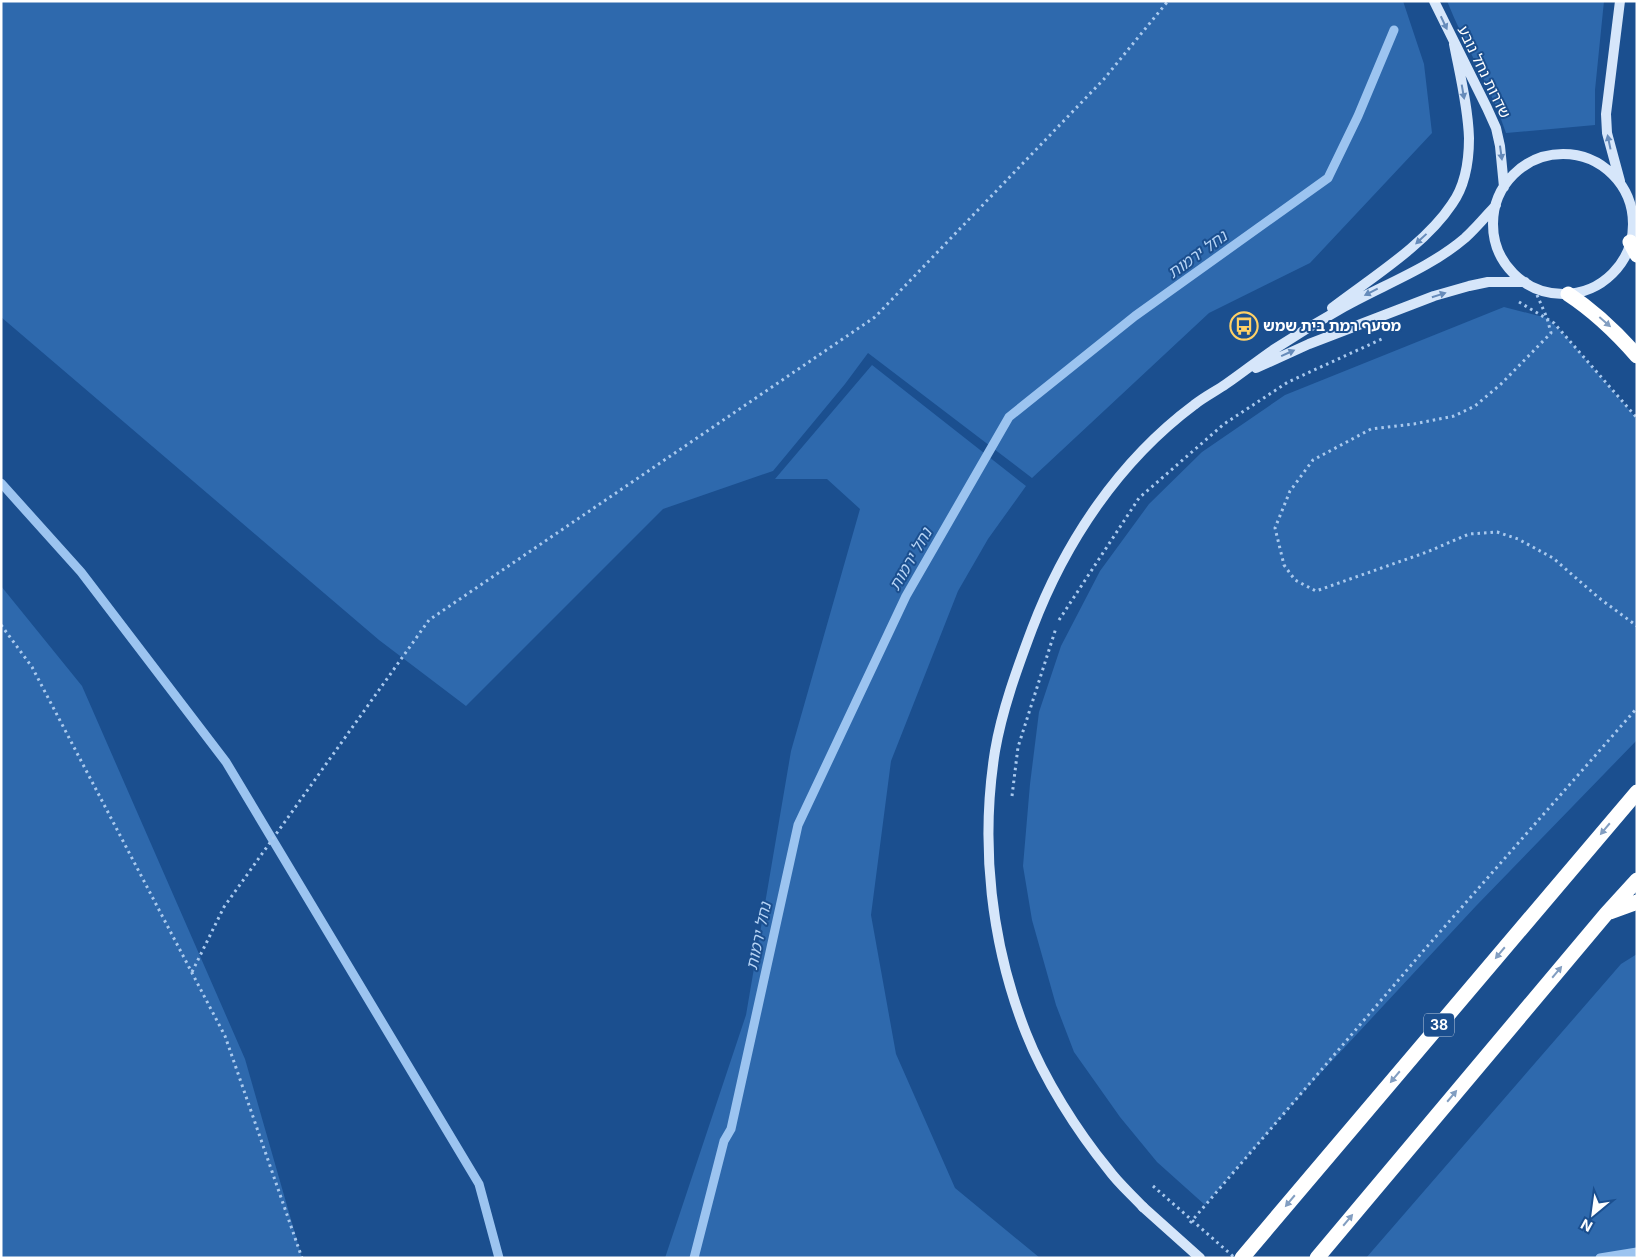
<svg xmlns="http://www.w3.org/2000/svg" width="1638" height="1259" font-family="Inter,'Noto Sans Hebrew',sans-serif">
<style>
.green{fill:#2e69ad}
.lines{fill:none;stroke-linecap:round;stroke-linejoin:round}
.stream{stroke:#9cc4f0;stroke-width:9}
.path{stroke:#a9c9ee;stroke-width:3;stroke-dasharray:2.5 4;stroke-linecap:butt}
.secondary{stroke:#d6e6fa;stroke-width:10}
.highway{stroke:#fff;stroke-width:15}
.path-bridge{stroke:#a9c9ee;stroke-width:3;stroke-dasharray:2.5 4;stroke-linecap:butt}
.secondary-bridge{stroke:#d6e6fa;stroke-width:10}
.oneway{fill:#668bba}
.oneway2{fill:#829ec1}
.labels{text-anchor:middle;stroke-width:4;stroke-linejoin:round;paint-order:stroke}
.shield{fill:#1b4f8f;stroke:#bbcadd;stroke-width:1}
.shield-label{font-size:14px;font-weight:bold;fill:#fff}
.street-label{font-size:15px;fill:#fff;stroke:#1b4f8f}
.poi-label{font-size:15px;font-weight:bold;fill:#fff;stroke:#1b4f8f;text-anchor:start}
.water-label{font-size:16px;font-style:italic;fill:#b5d3f5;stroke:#1b4f8f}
</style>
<rect width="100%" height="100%" fill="#1b4f8f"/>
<path class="green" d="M1 1H1403L1424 64 1432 133 1310 263 1209 313 1032 478 868 353 845 384 773 471 663 509 466 706 379 640 1 317Z
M1447 1H1604L1595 90V125L1506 133C1491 87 1465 46 1447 1Z
M1504 307 1547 318 1562 332 1637 419V740L1476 906 1305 1090 1205 1205 1157 1162 1120 1117 1074 1052 1056 1005 1032 920 1023 866 1030 784 1039 712 1061 646 1100 571 1149 504 1202 452 1285 395Z
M872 365 1026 486 988 539 958 591 891 761 871 915 896 1054 955 1188 1040 1258H665L746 1015 791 751 860 509 827 479H775Z
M1 586 82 686 245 1059 302 1258H1Z
M1637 954V1258H1366L1621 964Z"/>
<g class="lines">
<path class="stream" d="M1 483 81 572 226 762 479 1184 499 1258
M694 1258 724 1141 731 1129 798 825 906 596 1009 417 1135 316 1328 178 1358 116 1394 30
M1600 1258 1637 1252"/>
<path class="path" d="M1537 295 1547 318 1551 333 1501 384 1475 406 1454 416 1414 424 1371 429 1313 460 1290 491 1275 528 1284 565 1295 580 1316 591 1427 552 1469 534 1497 532 1518 539 1553 558 1599 598 1637 626
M1519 302 1554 323 1637 418
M1059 620 1139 498 1224 424 1288 382 1384 338
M1 625 32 667 225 1036 302 1258
M1012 796 1018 747 1056 628
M192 972 224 907 429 620 875 317 1104 79 1168 1
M1190 1223 1425 949 1637 708"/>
<path class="secondary" d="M1434 1 1487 108 1496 128 1500 146 1504 187
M1493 224a70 70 0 1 1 140 0a70 70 0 1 1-140 0Z
M1620 181 1607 133 1606 114 1620 1
M1332 308C1371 278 1425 245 1452 204 1465 186 1469 160 1469 138 1468 107 1460 75 1454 44
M1256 368 1309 344 1434 296 1469 286 1488 282H1525
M1143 1207C1131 1194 1118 1183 1108 1169 1077 1131 1044 1079 1026 1033 991 944 980 845 995 751 1002 710 1017 669 1032 629 1065 542 1119 461 1194 405 1204 397 1216 391 1226 384 1242 373 1257 361 1273 350 1296 335 1319 321 1344 307 1383 285 1430 268 1465 238 1476 228 1486 216 1496 205"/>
<path class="highway" d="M1630 242 1637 255
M1568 294C1594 311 1616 332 1637 356
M1610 912 1637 902
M1242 1258 1637 792
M1317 1258 1606 914 1637 880"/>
<path class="path-bridge" d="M1153 1186 1235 1258"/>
<path class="secondary-bridge" d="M1143 1207 1200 1258"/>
</g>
<defs><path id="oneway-solid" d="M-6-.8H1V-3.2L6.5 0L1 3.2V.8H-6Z" transform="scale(1.25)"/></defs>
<g class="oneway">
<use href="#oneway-solid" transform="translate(1444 23) rotate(65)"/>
<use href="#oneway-solid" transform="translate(1463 92) rotate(80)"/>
<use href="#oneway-solid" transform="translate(1609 142) rotate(-102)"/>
<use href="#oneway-solid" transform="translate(1501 153) rotate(82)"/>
<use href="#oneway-solid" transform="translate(1421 239) rotate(137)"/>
<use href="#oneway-solid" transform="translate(1371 292) rotate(153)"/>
<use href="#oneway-solid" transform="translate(1439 295) rotate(-18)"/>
<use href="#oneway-solid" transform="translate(1288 353) rotate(-24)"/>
</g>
<g class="oneway2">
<use href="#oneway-solid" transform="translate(1605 322) rotate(41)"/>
<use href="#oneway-solid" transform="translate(1605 829) rotate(130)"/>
<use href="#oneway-solid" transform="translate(1500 953) rotate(130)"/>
<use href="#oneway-solid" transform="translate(1557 972) rotate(-50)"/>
<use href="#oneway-solid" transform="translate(1395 1077) rotate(130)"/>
<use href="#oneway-solid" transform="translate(1452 1096) rotate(-50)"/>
<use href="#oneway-solid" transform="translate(1290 1201) rotate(130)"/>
<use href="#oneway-solid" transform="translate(1348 1220) rotate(-50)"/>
</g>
<defs>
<g id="bus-ring" transform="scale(1.4375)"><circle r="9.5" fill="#1b4f8f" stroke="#ffd166" stroke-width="1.5"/><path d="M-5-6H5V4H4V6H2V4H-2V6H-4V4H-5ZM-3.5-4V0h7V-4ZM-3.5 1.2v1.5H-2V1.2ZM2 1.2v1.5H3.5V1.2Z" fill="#ffd166"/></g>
</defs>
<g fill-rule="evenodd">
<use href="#bus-ring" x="1244" y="326"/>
</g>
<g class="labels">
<rect class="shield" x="1424" y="1013.5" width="30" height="23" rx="4"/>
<g class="shield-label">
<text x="1439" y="1030">38</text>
</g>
<g class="street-label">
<text transform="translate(1484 72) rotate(64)" y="5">שדרות נחל נובע</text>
</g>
<g class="poi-label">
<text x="1263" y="331">מסעף רמת בית שמש</text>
</g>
<g class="water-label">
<text transform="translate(1197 254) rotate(-36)" y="6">נחל ירמות</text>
<text transform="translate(910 559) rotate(-60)" y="6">נחל ירמות</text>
<text transform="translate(758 936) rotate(-78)" y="6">נחל ירמות</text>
</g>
</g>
<rect width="1638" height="1259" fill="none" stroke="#ffffff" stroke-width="5"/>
<g transform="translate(1593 1214) rotate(209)" stroke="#1b4f8f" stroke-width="4" paint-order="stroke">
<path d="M0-4L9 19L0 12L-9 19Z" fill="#ffffff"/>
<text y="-8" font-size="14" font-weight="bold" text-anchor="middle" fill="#ffffff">N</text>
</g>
</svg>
